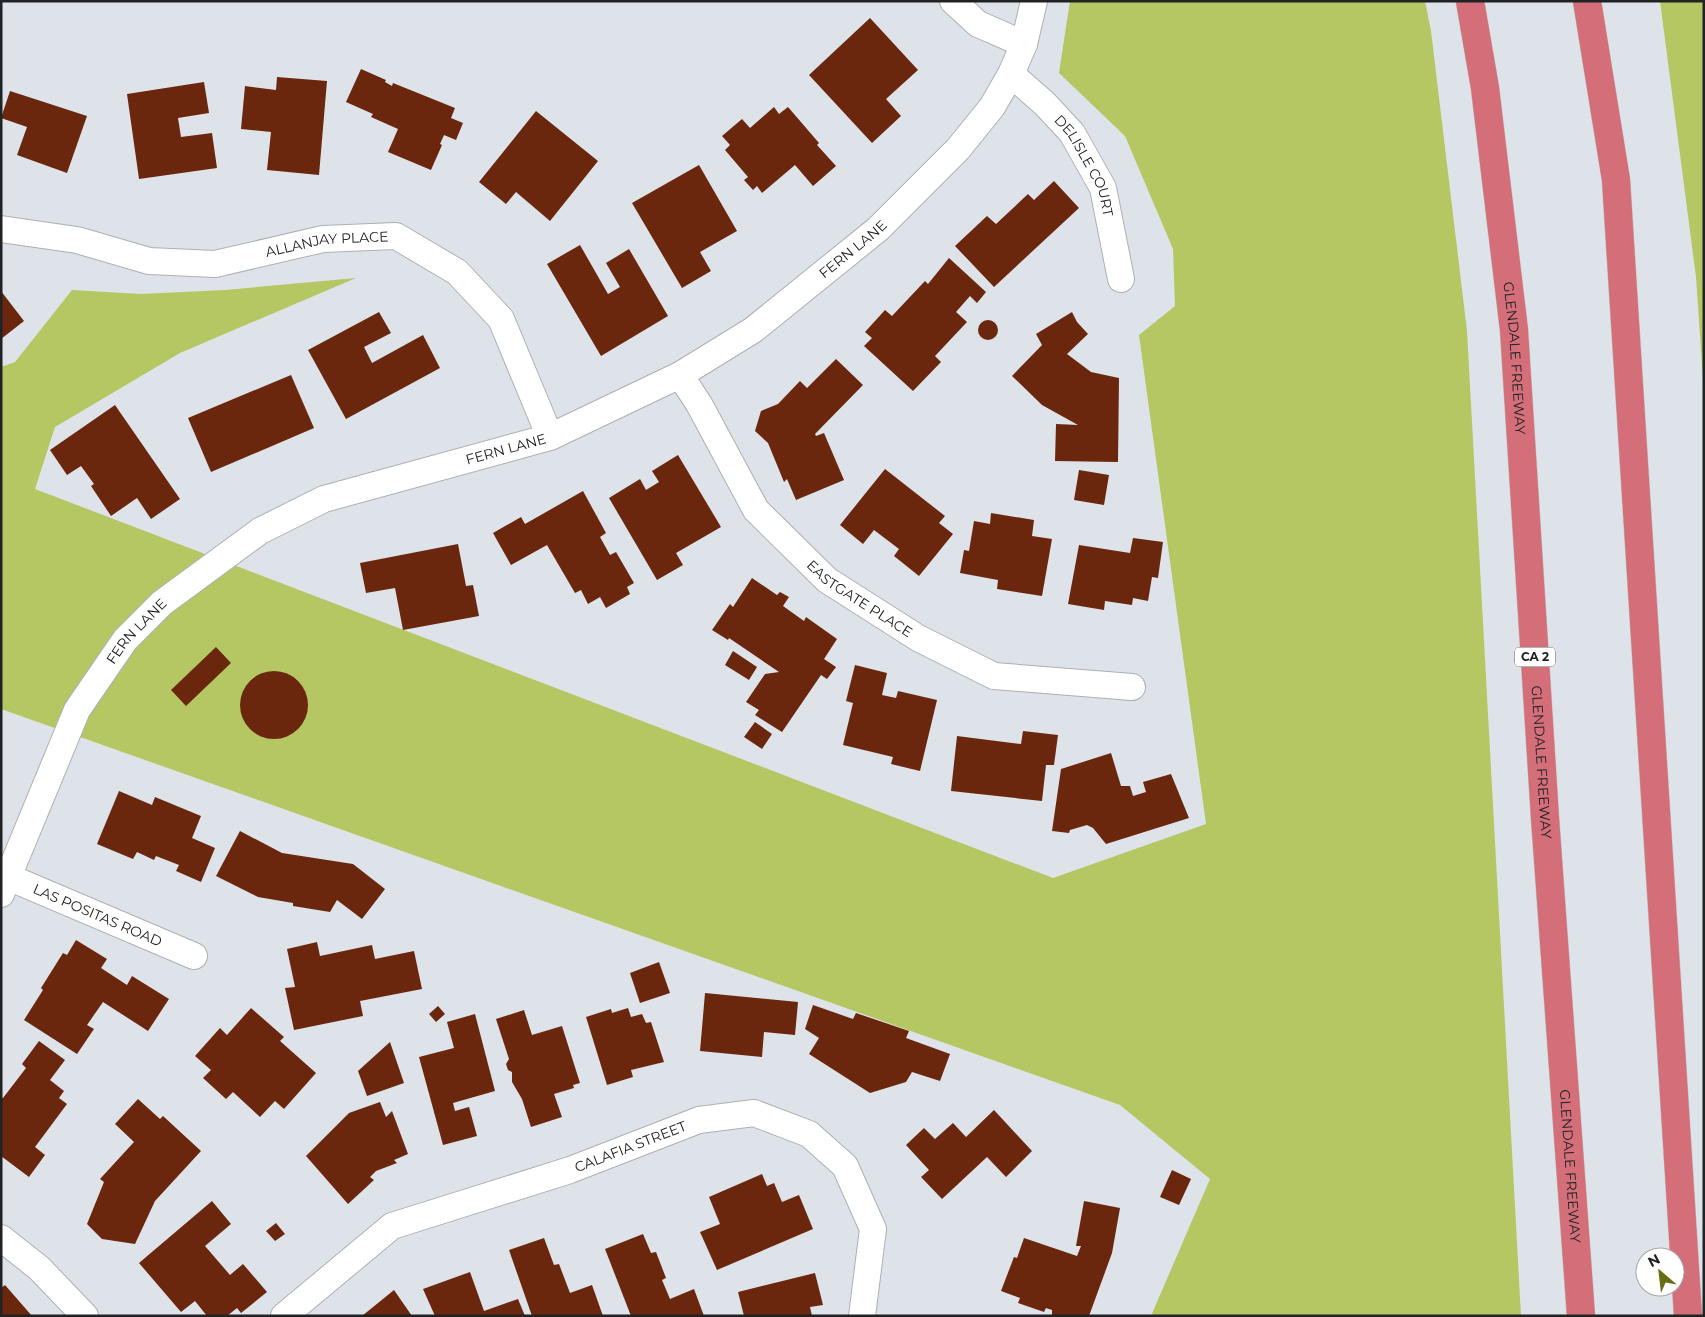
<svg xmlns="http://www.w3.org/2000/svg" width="1705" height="1317" font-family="Montserrat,sans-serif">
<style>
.green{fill:#b4c762}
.building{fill:#6a270d}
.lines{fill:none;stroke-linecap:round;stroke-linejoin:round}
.street-casing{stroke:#abb0b6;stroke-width:28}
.highway-casing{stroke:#c1c1c2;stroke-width:29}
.street{stroke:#fff;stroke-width:26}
.highway{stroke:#d46f79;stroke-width:28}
.labels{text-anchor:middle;stroke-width:5;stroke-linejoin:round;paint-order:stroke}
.shield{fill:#fff;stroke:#636466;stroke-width:1}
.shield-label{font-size:12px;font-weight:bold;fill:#202224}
.street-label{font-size:14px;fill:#202224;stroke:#fff}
</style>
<rect width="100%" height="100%" fill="#dee3ea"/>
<path class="green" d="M1070 1H1425L1431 31 1467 331 1521 1316H1151L1210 1179 1120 1105 1 709V367L15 362 72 290 141 294 225 290 356 278 180 353 55 427 35 489 1053 878 1206 824 1139 335 1175 306 1173 249 1125 136 1059 73Z
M1660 1H1704V395L1696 277Z"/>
<path class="building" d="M870 18 918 70 886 99 901 116 872 143 809 75Z
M361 69 386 80 385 82 392 86 393 83 455 108 451 118 463 123 456 140 444 135 440 144 442 145 431 170 388 152 398 129 371 117 373 114 346 102Z
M277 77 327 81 319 175 267 170 271 132 241 129 245 86 276 90Z
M204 82 209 113 178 118 181 137 212 133 217 168 139 179 127 94Z
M10 91 87 116 67 173 17 155 27 127 1 118Z
M774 107 779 114 788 107 819 143 817 145 836 166 813 186 795 165 762 193 757 186 753 190 744 180 748 177 725 150 730 145 722 136 742 119 750 128Z
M536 111 598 161 550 221 516 192 506 204 479 182Z
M699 165 737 231 700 252 711 271 682 288 632 203Z
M1054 181 1079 208 994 287 955 246 987 216 996 224 1028 194 1034 200Z
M580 245 608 294 620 287 606 263 629 249 668 316 601 356 547 264Z
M949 258 986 292 977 303 970 296 956 312 967 322 935 356 941 362 913 391 864 346 872 338 865 332 885 310 892 316 925 281 928 284Z
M1 291 24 321 1 339Z
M379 312 391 333 364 347 372 363 423 335 440 368 346 419 308 350Z
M1072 312 1077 322 1088 334 1067 354 1091 372 1119 378 1118 462 1055 461 1056 424 1078 425 1042 405 1012 376 1042 345 1036 334Z
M978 330a10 10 0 1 1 20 0a10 10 0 1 1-20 0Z
M836 359 863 385 815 434 816 436 824 433 844 480 796 500 787 479 784 482 768 443 755 431 761 411 778 404 800 381 807 388Z
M291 375 314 428 211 472 188 418Z
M115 405 180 499 151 519 137 498 111 516 91 486 94 484 81 466 67 475 50 450Z
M678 455 721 527 676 553 683 565 657 580 609 498 640 479 646 490 659 482 652 471Z
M885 469 945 516 939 523 953 534 919 576 894 556 899 549 874 530 863 544 840 525Z
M1079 470 1109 475 1104 505 1074 500Z
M583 491 606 533 600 537 610 555 616 552 634 583 627 587 630 594 606 608 600 597 588 604 581 590 575 593 547 545 511 565 493 533 521 517 525 524Z
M991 513 1034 520 1032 536 1052 539 1042 596 997 589 998 580 960 573 964 550 969 551 974 521 990 524Z
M1133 538 1163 542 1158 578 1152 577 1148 601 1133 598 1132 605 1105 601 1104 610 1068 604 1079 545 1130 553Z
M458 544 466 586 473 585 479 616 403 630 395 588 366 593 360 563Z
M752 578 777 595 780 592 789 597 783 606 804 621 806 617 837 639 824 659 836 667 827 679 821 675 782 732 755 715 759 710 746 702 765 674 779 672 729 638 728 640 712 630 730 604 733 607Z
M216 647 231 663 186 706 171 690Z
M733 651 757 667 749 680 725 665Z
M855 665 887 673 882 695 896 698 898 691 937 700 920 771 891 764 893 757 843 745 853 703 846 701Z
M240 705a34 34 0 1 1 68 0a34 34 0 1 1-68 0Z
M755 722 772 734 762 749 744 737Z
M1023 731 1058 735 1054 765H1046L1042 801 951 791 957 736 1021 744Z
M1111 753 1121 786H1130L1133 796 1146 792 1143 782 1171 774 1189 818 1106 844 1093 828 1087 825 1070 830 1069 833 1052 831 1061 769Z
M119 791 152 805 155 797 201 816 192 838 215 848 201 882 176 871 179 865 156 856 154 860 137 852 133 859 97 844Z
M240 831 282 853 353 864 385 889 362 919 337 900 330 912 293 906V903L258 897 216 876Z
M76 940 107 959 101 968 127 985 132 976 169 999 148 1031 103 1002 87 1025 94 1029 77 1054 24 1020 43 990 41 988 63 953 67 955Z
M317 942 320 956 372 945 375 959 414 951 422 989 360 1001 363 1016 294 1030 285 988 295 987 287 949Z
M659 962 670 993 640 1003 630 973Z
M705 993 798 1002 795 1035 764 1032 762 1057 700 1051Z
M813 1005 853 1019 856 1013 909 1031 906 1038 950 1054 940 1081 912 1072 906 1082 870 1093 809 1054 819 1038 805 1029Z
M438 1006 445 1014 436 1022 429 1014Z
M251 1008 284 1037 280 1041 316 1073 284 1109 275 1101 260 1117 233 1092 226 1099 203 1078 211 1070 195 1056 220 1028 227 1035Z
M628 1008 631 1017 642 1014 646 1023 651 1022 664 1062 631 1070 633 1077 607 1085 586 1017 611 1009 612 1013Z
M524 1010 532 1035 562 1026 580 1083 573 1085 574 1088 554 1094 562 1117 531 1127 522 1099 512 1082V1072L508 1070 506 1064 509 1059 496 1019Z
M475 1014 495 1091 453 1103 455 1111 469 1107 477 1136 443 1145 419 1057 454 1048 447 1022Z
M39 1041 65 1060 50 1080 64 1091 59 1098 67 1104 35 1147 45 1155 29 1177 1 1156V1097L3 1098 26 1068 22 1064Z
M390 1042 404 1083 367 1096 358 1071Z
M138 1099 160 1119 163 1116 201 1151 155 1201 135 1244 102 1239 87 1224 104 1182 100 1179 134 1142 115 1124Z
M380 1102 386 1117 392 1111 408 1154 394 1160 397 1163 376 1171 370 1177 374 1180 348 1204 306 1156 349 1113Z
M994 1110 1032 1151 1006 1177 987 1157 942 1199 921 1177 929 1170 906 1145 924 1128 935 1139 953 1123 966 1137Z
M1172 1170 1191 1179 1179 1205 1160 1197Z
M762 1174 767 1186 774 1183 782 1202 799 1195 813 1229 717 1270 700 1232 720 1224 709 1197Z
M212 1201 231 1224 205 1246 230 1275 243 1264 267 1292 241 1313 237 1308 227 1316H207L195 1301 181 1312 139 1263Z
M1084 1201 1120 1208 1112 1253 1089 1316H1052V1310L1046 1308 1044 1312 1018 1303 1020 1298 1001 1291 1014 1257 1017 1258 1024 1238 1077 1256 1081 1246H1076Z
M276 1223 285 1234 275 1241 266 1231Z
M643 1234 651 1253 656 1252 666 1278 662 1280 670 1299 694 1289 704 1316H631L605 1249Z
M544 1238 554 1265 559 1264 570 1293 592 1285 603 1316H532L509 1250Z
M470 1272 484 1311 518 1299 525 1316H435L423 1289Z
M815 1273 823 1305 810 1307 812 1316H744L738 1292Z
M5 1285 32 1316H1V1288Z
M394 1290 412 1316H362Z"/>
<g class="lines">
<g class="street-casing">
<g id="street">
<path d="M953 1 978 24 1024 44"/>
<path id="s1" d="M1011 74 1045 104 1072 133 1103 188 1121 279"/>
<path id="s2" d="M1 229 77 240 149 261 215 264 323 239 396 236 457 272 501 319 550 437"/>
<path id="s3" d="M680 375 699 404 756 510 827 580 918 638 994 676 1132 687"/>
<path id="s4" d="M1 874 194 956"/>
<path id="s5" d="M1 894 77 710 125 640 162 603 260 531 324 499 550 437 680 375 753 330 878 229 958 149 992 107 1011 74 1024 44 1034 1"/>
<path d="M1 1238 39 1268 85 1316"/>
<path id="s6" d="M284 1316 392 1226 570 1170 699 1120 754 1113 809 1134 845 1166 873 1229 862 1316"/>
</g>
</g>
<g class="highway-casing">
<g id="highway">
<path id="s7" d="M1470 1 1485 88 1514 330 1545 818 1581 1316"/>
<path d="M1587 1 1616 180 1688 1316"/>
</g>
</g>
<use href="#street" class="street"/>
<use href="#highway" class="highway"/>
</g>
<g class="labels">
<rect class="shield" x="1515" y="647.5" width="40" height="19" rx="4"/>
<g class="shield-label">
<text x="1535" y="661">CA 2</text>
</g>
<g class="street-label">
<text dy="5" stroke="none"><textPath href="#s1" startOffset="120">DELISLE COURT</textPath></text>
<text dy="5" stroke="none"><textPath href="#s2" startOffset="332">ALLANJAY PLACE</textPath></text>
<text dy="5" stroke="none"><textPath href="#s5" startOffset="1122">FERN LANE</textPath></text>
<text dy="5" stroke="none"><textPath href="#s7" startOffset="360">GLENDALE FREEWAY</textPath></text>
<text dy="5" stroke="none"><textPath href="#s5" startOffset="718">FERN LANE</textPath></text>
<text dy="5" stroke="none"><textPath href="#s3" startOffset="292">EASTGATE PLACE</textPath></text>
<text dy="5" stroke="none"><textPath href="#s5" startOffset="298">FERN LANE</textPath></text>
<text dy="5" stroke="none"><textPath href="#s7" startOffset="765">GLENDALE FREEWAY</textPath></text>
<text dy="5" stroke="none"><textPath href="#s4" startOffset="105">LAS POSITAS ROAD</textPath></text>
<text dy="5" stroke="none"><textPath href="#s6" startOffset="392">CALAFIA STREET</textPath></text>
<text dy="5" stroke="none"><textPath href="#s7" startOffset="1170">GLENDALE FREEWAY</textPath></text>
</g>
</g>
<rect width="1705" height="1317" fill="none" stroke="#202224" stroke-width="5"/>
<g transform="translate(1660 1272) rotate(332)"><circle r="24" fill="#ffffff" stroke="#a6a7a7"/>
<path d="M0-4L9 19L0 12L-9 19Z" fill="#686e14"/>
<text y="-8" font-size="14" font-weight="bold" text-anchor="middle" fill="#202224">N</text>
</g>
</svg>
